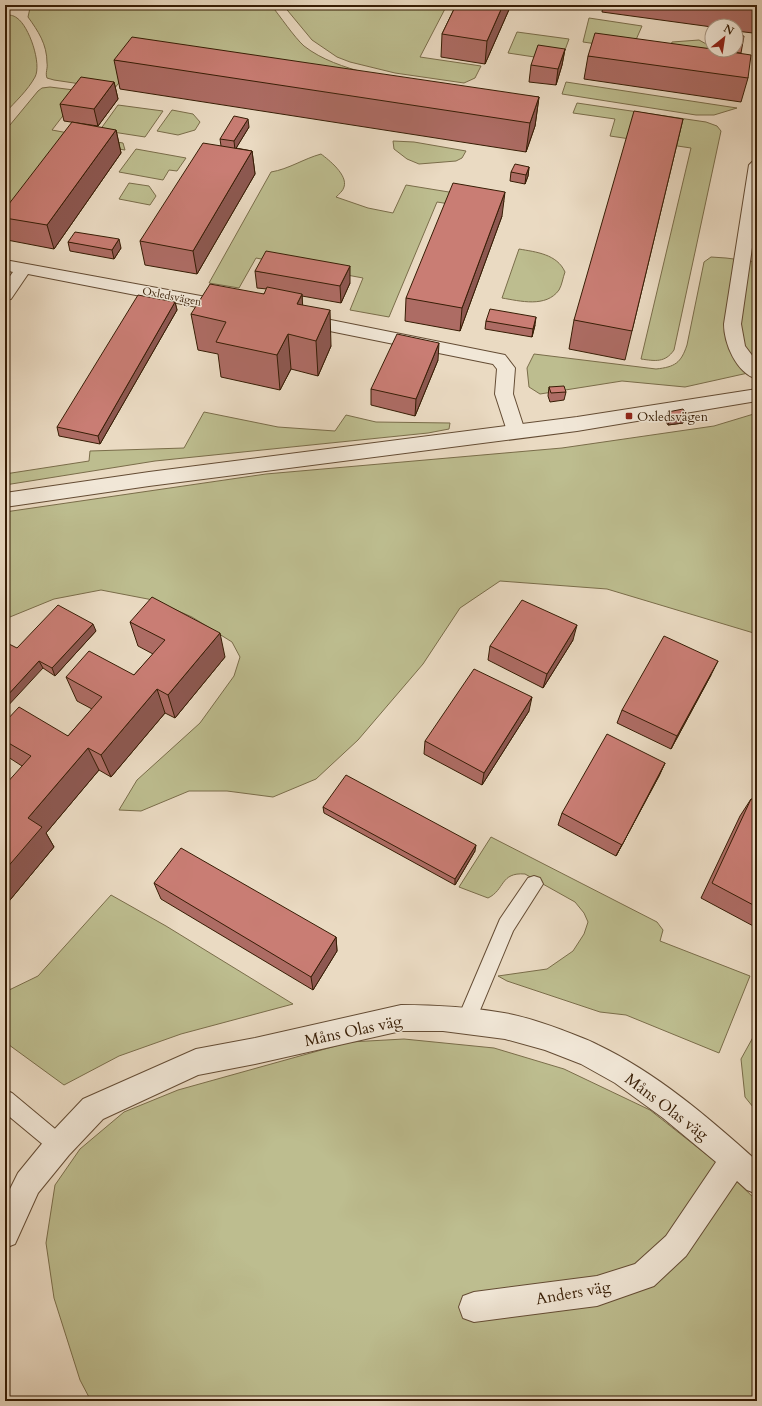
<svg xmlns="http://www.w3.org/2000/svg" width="762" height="1406" font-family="Cardo,serif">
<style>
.green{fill:#bdbd8f;stroke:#7a6d4a}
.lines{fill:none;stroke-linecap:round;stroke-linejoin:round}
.service-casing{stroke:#644c34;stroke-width:2}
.minor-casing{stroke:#644c34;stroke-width:2}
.tertiary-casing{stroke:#644c34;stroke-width:2}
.service{fill:#f1e7d7;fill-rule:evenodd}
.minor{fill:#f1e7d7;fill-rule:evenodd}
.tertiary{fill:#f1e7d7;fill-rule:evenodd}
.wall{fill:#ad6c64;stroke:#371d05}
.shaded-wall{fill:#8d5851;stroke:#371d05}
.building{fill:#c97d74;stroke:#371d05}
.poi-dot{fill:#8f2418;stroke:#f1e7d7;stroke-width:1.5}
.labels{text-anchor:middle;stroke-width:3;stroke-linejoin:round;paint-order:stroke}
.far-street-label{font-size:11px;fill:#371d05;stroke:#f1e7d7}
.poi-label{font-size:13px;fill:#371d05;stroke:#f1e7d7;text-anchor:start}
.near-street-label{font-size:16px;fill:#371d05;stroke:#f1e7d7}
</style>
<rect width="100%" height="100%" fill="#eadac2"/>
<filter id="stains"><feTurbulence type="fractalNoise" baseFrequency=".005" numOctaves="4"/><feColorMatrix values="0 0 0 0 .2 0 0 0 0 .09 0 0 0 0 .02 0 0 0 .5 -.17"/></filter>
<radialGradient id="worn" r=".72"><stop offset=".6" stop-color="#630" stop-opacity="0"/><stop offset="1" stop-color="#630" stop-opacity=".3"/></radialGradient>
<path class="green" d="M39 5H271C280 16 294 37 304 46 322 60 344 67 366 73L141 55 114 89 54 80 47 78C45 73 48 68 47 63 47 44 38 31 28 17L30 8Z
M283 5H447L420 57 481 66 475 78 464 83 395 73 350 62 337 57 312 40Z
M5 15C10 15 13 15 17 18 29 26 42 64 35 77 28 90 15 102 5 113Z
M589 18 642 26 632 49 583 42Z
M517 32 569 39 561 61 508 53Z
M699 40 708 45 712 50 668 54 672 42Z
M566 82 737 108 714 115H696L562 94Z
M50 87 82 91 52 130 123 143 125 150 62 140 5 216V131L38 91 42 88Z
M577 103 706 122 717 126 721 131 674 350C665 363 655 361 641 359L691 148 610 136 615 119 573 113Z
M118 105 163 111 145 137 100 130Z
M172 110 193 114 200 122 195 130 178 135 157 131Z
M393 141 414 142 466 151 462 158 456 161 419 164 407 159 394 149Z
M136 149 186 158 177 171 169 170 163 180 119 172Z
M321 154C329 160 348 175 344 187 343 191 339 194 336 197L368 208 393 213 406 185 504 201 500 212 437 202 389 317 350 310 363 278 256 258 239 288 209 283 271 172C289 169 303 159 321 154Z
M129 183 149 186 156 196 150 205 119 199Z
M519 249C536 252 557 254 565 272 563 277 562 285 559 290 546 308 520 301 502 298Z
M711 257 726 258 757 262V371L685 387 622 381 540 394 529 387 527 368 534 354 656 369C675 367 681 363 687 345L704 262Z
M204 412 278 427 335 431 346 415 376 422 450 423 449 429 428 433 155 461 5 485V474L89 461 90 451 184 448Z
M757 413V634L607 589 500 581 460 608 423 664 358 740 316 779 273 797 227 791H189L141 811 119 810 137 780 200 723 234 676 240 657 232 642 192 617 153 600 101 590 54 599 5 619V512L266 474 562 448 714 426Z
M491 837 657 922 663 930 660 941 750 976 719 1053 626 1015 600 1012 507 981 498 976 547 969 573 951 584 934 588 922 584 913 575 902 525 874C500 872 505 890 488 898L459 887Z
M111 895 166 926 293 1004 181 1034 119 1056 64 1085 5 1042V992L38 976Z
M757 1030V1112L745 1097 741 1059Z
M404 1039 494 1048 564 1069 650 1110 721 1166 757 1201V1401H91L80 1380 54 1298 46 1243 55 1185 80 1149 124 1112 178 1090 350 1042Z"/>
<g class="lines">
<g class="service-casing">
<path id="service" d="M534 876 540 878 543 884 513 931 473 1027 466 1029 459 1027 457 1020 500 919 528 878Z
M5 1090 12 1093 66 1138 69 1145 66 1152 59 1155 52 1152 5 1113Z"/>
</g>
<g class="minor-casing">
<path id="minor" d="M757 160V213L741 324 745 346 757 362V379C736 373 724 343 724 324L749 165 752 162Z
M5 260 228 301 234 303 236 307 234 311 228 313 28 274 11 299 5 300V283L13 272 5 270Z
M301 314 505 355 515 368 513 394 525 431 523 436 516 438 509 436 507 431 495 394 497 369 493 364 295 324 292 320 295 316Z
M401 1005C436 1005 469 1007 504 1013 523 1016 543 1023 562 1030 574 1035 587 1039 598 1045 657 1073 709 1118 757 1161V1194L747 1190 737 1181 686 1256 654 1286 597 1306 474 1322 463 1318 459 1307 463 1296 474 1292 597 1276 635 1264 666 1236 716 1162 663 1118 615 1083 581 1064 545 1050 505 1039 443 1031H401L255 1064 198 1075 103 1119 69 1155 38 1193 15 1244 5 1248V1199L18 1173 49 1135 83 1099 196 1049 255 1038Z"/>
</g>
<g class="tertiary-casing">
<path id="tertiary" d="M757 389V401L577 431 149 486 5 507V493L149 472 577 417Z"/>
</g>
<use href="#service" class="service"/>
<use href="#minor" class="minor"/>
<use href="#tertiary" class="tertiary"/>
</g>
<path class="wall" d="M456 5H511L485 64 441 57 442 34Z
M603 5H757V18L753 33 736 31V26H712V27L602 12Z
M565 49 562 65 556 85 529 82 531 65Z
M722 50H736L748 78 741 102 584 79 588 56 722 51Z
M114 60 539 97 535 126 526 152 120 89Z
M114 82 118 99 98 126 64 121 60 104Z
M683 119 625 360 569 349 574 320Z
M249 127 236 148 252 151 255 174 197 274 145 265 140 241 221 146 220 139Z
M116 130 121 153 54 249 7 240 5 234V209Z
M529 167 528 176 525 184 510 181 511 172Z
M502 216 460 331 405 321 406 298Z
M68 242 121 248 114 259 70 251Z
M255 271 350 283 341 303 302 296V305L331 346 318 376 291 369 280 390 221 377 218 354 198 350 191 314 264 294 267 289 257 288Z
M175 302 177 310 100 444 59 436 57 427Z
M486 321 535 325 532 337 485 329Z
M438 360 415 416 371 405V389Z
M549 387 566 392 564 400 550 402 548 396Z
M668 412 686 414 683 423 668 425 665 420Z
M130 622 225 657 175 718 165 713 111 777 99 770 46 833 54 847 5 906 22 766 8 757 5 752V722L68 736 92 709 77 701 66 677 134 675 153 654 138 646Z
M96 631 55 676 43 668 17 648Z
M573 640 543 688 488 660 490 646Z
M711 675 671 749 617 723 622 710Z
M529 711 482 785 424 754 425 741Z
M665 763 659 776 616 856 558 825 562 813Z
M757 780V791L753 789Z
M751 799 757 801V928L701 898 740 816Z
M323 807 475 851 455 885 324 813Z
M154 883 336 937 337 951 313 990 161 899Z"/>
<path class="shaded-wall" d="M503 5H511L485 64 487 41Z
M565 49 562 65 556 85 558 69Z
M114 82 118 99 98 126 94 109Z
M539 97 535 126 526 152 530 123Z
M248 119 249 127 235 150 234 141Z
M116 130 121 153 54 249 47 225Z
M252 151 255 174 197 274 193 251Z
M529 167 528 176 525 184 526 175Z
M505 192 502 216 460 331 462 308Z
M119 239 121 248 114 259 112 250Z
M350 266V283L341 303 340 286Z
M302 294 304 329 297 304Z
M175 302 177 310 100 444 98 436Z
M330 310 331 346 318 376 316 341Z
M536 317 535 325 532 337 533 329Z
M288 334 291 369 280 390 277 355Z
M439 343 438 360 415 416 416 399Z
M686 414 683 423 668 425 671 417Z
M93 624 96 631 55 676 52 668Z
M577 625 573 640 543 688 547 674Z
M220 633 225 657 175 718 168 695Z
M39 661 43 668 5 709V698Z
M718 661 711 675 671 749 677 736Z
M157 689 165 713 111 777 101 755Z
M532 697 529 711 482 785 484 773Z
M88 748 99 770 46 833 54 847 5 906V870L28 818Z
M665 763 659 776 616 856 622 845Z
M476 845 475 851 455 885V879Z
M336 937 337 951 313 990 311 977Z"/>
<path class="building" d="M456 5H503L487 41 442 34Z
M724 5H757V9Z
M595 33 712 49V50H718L751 55 748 78 588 56Z
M736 35 744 36 741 53 722 51V50H736Z
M132 37 539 97 530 123 114 60Z
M538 45 565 49 558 69 531 65Z
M81 77 114 82 94 109 60 104Z
M634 111 683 119 632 331 574 320Z
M234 116 248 119 234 141 220 139Z
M72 122 116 130 47 225 5 218V209Z
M203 143 252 151 193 251 140 241Z
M515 164 529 167 526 175 511 172Z
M453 183 505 192 462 308 406 298Z
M75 232 119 239 112 250 68 242Z
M266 251 350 266 340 286 255 271Z
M210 284 264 294 267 287 302 294 297 304 330 310 316 341 288 334 277 355 216 342 226 322 191 314Z
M138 295 175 302 98 436 57 427Z
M490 309 536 317 533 329 486 321Z
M397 334 439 343 416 399 371 389Z
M564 386 566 392 551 393 549 387Z
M683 409 686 414 671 417 668 412Z
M152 597 220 633 168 695 157 689 101 755 88 748 28 818 42 827 5 870V785L31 756 5 741V722L19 707 68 736 102 697 66 677 89 651 134 675 165 640 130 622Z
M522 600 577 625 547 674 490 646Z
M58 605 93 624 52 668 39 661 5 698V642L17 648Z
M664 636 718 661 677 736 622 710Z
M474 669 532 697 484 773 425 741Z
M607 734 665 763 622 845 562 813Z
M346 775 476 845 455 879 323 807Z
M751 799 757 801V907L712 883Z
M181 848 336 937 311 977 154 883Z"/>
<rect class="poi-dot" x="625" y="412" width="8" height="8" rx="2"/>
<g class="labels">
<g class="far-street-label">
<text transform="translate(172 296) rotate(11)" y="4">Oxledsvägen</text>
</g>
<g class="poi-label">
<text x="637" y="421">Oxledsvägen</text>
</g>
<g class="near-street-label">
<text transform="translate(353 1030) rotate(-12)" y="6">Måns Olas väg</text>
<text transform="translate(667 1106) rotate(37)" y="6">Måns Olas väg</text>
<text transform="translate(573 1292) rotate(-10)" y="6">Anders väg</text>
</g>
</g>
<rect width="762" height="1406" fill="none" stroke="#eadac2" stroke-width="20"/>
<rect x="6" y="6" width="750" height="1394" fill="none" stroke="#371d05" stroke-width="2"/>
<rect x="10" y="10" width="742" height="1386" fill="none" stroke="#371d05"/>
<g transform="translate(724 38) rotate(30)"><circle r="19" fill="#f1e7d7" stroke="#a79683"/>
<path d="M0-3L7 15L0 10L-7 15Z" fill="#8f2418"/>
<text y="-6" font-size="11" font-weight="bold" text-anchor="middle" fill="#371d05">N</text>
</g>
<rect width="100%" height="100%" filter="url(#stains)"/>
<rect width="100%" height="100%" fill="url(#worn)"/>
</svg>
